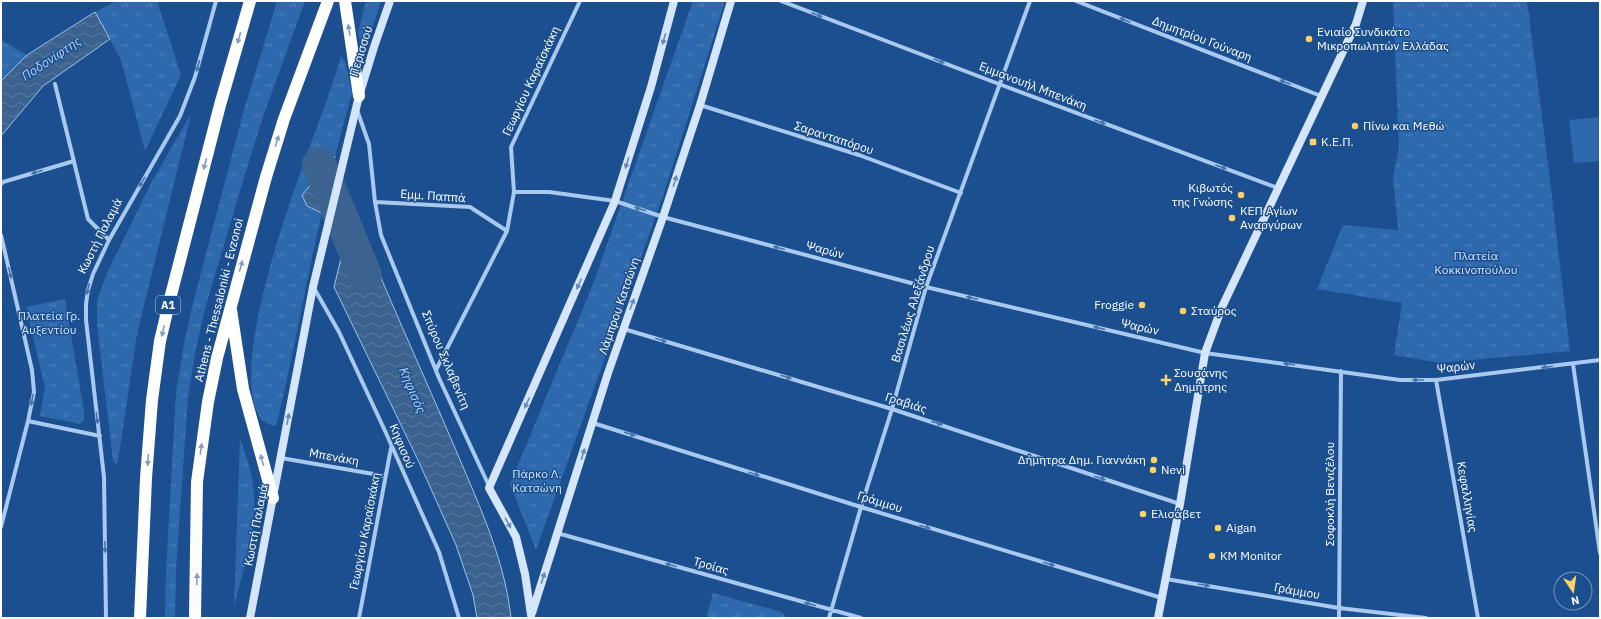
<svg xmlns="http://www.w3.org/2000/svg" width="1601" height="619" font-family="'IBM Plex Sans',sans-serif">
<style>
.grass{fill:url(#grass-tufts)}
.pitch{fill:#2e69ad}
.water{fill:url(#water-waves);stroke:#9cc4f0}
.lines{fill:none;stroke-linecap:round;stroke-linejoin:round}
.river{stroke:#3c6290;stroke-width:34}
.street{stroke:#a9c9ee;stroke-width:4}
.secondary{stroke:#d6e6fa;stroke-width:8}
.highway{stroke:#fff;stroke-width:12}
.oneway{fill:#4674ac}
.oneway2{fill:#829ec1}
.oneway3{fill:#668bba}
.poi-dot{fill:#ffd166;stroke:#1b4f8f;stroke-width:1.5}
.labels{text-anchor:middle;stroke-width:3;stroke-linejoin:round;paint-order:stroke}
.shield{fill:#1b4f8f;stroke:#bbcadd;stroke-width:1}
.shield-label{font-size:11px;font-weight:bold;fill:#fff}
.poi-label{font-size:12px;fill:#fff;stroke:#1b4f8f;text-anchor:start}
.street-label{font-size:12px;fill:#fff;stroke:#1b4f8f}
.park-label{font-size:12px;fill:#cfe3fa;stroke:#1b4f8f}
.water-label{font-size:13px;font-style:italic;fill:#b5d3f5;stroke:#1b4f8f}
</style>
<defs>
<pattern id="grass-tufts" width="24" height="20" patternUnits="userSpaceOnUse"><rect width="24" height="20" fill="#2e69ad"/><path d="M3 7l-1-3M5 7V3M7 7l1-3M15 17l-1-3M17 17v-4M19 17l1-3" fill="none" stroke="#4d80b9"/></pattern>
<pattern id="water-waves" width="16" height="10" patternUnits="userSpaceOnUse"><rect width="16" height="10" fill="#3c6290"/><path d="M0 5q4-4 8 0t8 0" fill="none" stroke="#597aa1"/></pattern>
</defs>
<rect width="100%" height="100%" fill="#1b4f8f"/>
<path class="grass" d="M117 1H157L181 75 145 151 121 60 95 12Z
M277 1H305L263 117 245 174 205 309 196 348 188 397 176 569 175 618H165L166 571 176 393 184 344 192 307 243 113Z
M366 1H381L363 57 358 32Z
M693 1H725L664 193 536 550 510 484 593 284Z
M1393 1H1527L1549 171 1570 351 1440 363 1394 355 1402 303 1317 289 1343 225 1398 230 1393 177 1399 148Z
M1 40 27 55 1 81Z
M341 56 345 61 352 92 335 156 302 195 307 206 322 213C305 284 294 356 276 426 272 425 265 423 262 420 222 370 303 165 324 108 330 90 336 73 341 56Z
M191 114 137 334 118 461 116 465 113 461 97 325V300L107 273 152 181Z
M65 299 84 411V421L80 424 40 416 45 388 26 307Z
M240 437C244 451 250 465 252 479 260 522 244 566 234 607Z
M713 593 782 612 786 618H706Z"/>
<path class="pitch" d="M1600 117V161L1574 163 1569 120Z"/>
<path class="water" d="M95 12 110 39 43 86 1 136V81L27 55Z
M335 156 322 213 307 206 302 195Z
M353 210C386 293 423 373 458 455 480 507 505 561 511 618H477L473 595 456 545 418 460 334 287Z"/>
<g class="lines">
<path class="river" d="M319 164 365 275"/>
<path class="street" d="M781 1 999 84 1278 188
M1076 1 1321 96
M55 84 88 219 109 240
M700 105 859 155 961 193
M357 110 369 144 375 202 381 235 439 378 489 486
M1 184 3 182 74 161
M514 192H549L615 201 663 217 926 287 1205 353 1400 380H1436L1600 360
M375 202 470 207 507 231
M1 235 32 370 34 392 28 421 1 527
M314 288 339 332 386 433 439 552 459 618
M624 329 892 409 1180 504
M1573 364 1600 553
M436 370 507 231 514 192 511 147 580 1
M1436 380 1478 618
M28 421 100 436
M593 423 861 507 1162 598
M281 458 385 476
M557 533 861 618
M1166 579 1339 608 1426 618
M106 618 104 477 86 320V304L88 290 93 274 109 240 180 116 195 77 216 1
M359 618 391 448
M829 618 861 507 892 409 926 287 1030 1
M1339 618 1341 371"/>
<path class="secondary" d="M532 613 608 373 663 217 700 105 731 1
M531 615 525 574 516 537 489 488 615 201 651 87 674 1
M250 618 313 287 359 96 374 47 390 1
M1158 618 1180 504 1205 353 1222 307 1356 24 1363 1"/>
<path class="highway" d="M345 1 359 96
M231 310 243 389 273 498
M140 618 146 478 152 400 160 341 170 299 220 105 250 1
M195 618 197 482 208 402 217 358 266 177 284 119 328 1"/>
</g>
<defs><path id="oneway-solid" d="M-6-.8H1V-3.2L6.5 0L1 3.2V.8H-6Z"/></defs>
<g class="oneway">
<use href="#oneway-solid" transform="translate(817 15) rotate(21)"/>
<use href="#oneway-solid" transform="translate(1125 20) rotate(-159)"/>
<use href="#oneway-solid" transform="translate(939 61) rotate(21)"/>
<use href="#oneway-solid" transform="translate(198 66) rotate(105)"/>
<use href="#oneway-solid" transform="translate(1285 82) rotate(-159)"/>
<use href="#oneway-solid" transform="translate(1100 122) rotate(20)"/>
<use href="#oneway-solid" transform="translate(1221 167) rotate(20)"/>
<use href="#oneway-solid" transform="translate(37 172) rotate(163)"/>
<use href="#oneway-solid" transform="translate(142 182) rotate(121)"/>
<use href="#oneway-solid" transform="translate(640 209) rotate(-162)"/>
<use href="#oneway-solid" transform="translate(779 248) rotate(-165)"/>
<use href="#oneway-solid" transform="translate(10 273) rotate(76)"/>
<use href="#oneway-solid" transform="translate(88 289) rotate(103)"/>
<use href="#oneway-solid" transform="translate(972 298) rotate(-167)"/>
<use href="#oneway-solid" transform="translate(1099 328) rotate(-167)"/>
<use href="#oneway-solid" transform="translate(661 340) rotate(17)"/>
<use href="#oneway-solid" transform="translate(1289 364) rotate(-172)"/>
<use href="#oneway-solid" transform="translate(1547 367) rotate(173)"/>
<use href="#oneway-solid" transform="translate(786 377) rotate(17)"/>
<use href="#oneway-solid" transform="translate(1418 380) rotate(180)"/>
<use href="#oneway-solid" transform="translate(32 400) rotate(101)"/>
<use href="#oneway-solid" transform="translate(97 418) rotate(83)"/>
<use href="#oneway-solid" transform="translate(937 423) rotate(18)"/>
<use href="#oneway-solid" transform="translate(630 434) rotate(18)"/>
<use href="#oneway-solid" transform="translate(754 474) rotate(18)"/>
<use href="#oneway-solid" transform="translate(1100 478) rotate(18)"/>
<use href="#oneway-solid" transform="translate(925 527) rotate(17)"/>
<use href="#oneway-solid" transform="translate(105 547) rotate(89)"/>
<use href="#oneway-solid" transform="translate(1049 564) rotate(17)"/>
<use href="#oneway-solid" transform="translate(671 565) rotate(-164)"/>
<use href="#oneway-solid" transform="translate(1204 585) rotate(10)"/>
<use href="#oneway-solid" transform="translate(810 604) rotate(-164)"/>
</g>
<g class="oneway2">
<use href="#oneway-solid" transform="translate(349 30) rotate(-99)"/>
<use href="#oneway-solid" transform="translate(239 38) rotate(106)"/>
<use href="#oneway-solid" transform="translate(277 141) rotate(-72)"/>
<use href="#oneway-solid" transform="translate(205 164) rotate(105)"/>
<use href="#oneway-solid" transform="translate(241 266) rotate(-74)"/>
<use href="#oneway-solid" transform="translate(163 331) rotate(102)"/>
<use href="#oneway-solid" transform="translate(201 449) rotate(-82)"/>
<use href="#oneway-solid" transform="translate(148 460) rotate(94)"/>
<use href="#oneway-solid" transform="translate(262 460) rotate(-106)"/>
<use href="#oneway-solid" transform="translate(197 579) rotate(-88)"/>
</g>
<g class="oneway3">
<use href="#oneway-solid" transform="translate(664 39) rotate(105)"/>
<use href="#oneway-solid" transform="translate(627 163) rotate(107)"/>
<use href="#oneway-solid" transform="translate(675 181) rotate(-72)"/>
<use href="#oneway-solid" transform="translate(579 284) rotate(114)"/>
<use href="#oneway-solid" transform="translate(632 304) rotate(-70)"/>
<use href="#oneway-solid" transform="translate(527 403) rotate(114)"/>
<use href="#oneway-solid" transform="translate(288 419) rotate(-79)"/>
<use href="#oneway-solid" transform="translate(583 454) rotate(-72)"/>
<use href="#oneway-solid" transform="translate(508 523) rotate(61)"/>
<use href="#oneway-solid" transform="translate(543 578) rotate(-73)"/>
</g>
<g class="poi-dot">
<circle cx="1309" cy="39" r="4"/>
<circle cx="1355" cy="126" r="4"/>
<rect x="1309" y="138" width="8" height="8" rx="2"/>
<circle cx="1241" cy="195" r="4"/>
<circle cx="1232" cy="218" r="4"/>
<circle cx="1142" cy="305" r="4"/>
<circle cx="1183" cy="311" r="4"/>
<path d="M1164 374h4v4h4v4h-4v4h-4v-4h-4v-4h4z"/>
<circle cx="1154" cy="460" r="4"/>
<circle cx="1153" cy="470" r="4"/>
<circle cx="1143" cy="514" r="4"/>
<circle cx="1218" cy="528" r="4"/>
<circle cx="1212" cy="556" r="4"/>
</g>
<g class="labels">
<rect class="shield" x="156" y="296" width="24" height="18" rx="3"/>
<g class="shield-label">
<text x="168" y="309">Α1</text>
</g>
<g class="poi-label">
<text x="1317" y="36">Ενιαίο Συνδικάτο<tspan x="1317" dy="14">Μικροπωλητών Ελλάδας</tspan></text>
<text x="1363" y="130">Πίνω και Μεθώ</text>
<text x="1321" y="146">Κ.Ε.Π.</text>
<text x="1233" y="192" text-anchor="end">Κιβωτός<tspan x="1233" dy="14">της Γνώσης</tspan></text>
<text x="1240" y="215">ΚΕΠ Αγίων<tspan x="1240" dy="14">Αναργύρων</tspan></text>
<text x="1134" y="309" text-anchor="end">Froggie</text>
<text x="1191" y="315">Σταύρος</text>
<text x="1174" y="377">Σουσάνης<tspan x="1174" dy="14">Δημήτρης</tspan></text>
<text x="1146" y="464" text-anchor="end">Δήμητρα Δημ. Γιαννάκη</text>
<text x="1161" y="474">Nevi</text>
<text x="1151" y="518">Ελισάβετ</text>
<text x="1226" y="532">Aigan</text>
<text x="1220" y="560">KM Monitor</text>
</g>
<g class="street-label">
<text transform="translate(1202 39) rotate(21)" y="4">Δημητρίου Γούναρη</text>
<text transform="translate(361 51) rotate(-73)" y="4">Περισσού</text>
<text transform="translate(531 81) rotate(-65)" y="4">Γεωργίου Καραϊσκάκη</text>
<text transform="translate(1033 86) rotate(21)" y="4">Εμμανουήλ Μπενάκη</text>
<text transform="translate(834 138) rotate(18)" y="4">Σαρανταπόρου</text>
<text transform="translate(433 196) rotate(4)" y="4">Εμμ. Παππά</text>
<text transform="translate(100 236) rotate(-63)" y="4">Κωστή Παλαμά</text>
<text transform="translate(825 250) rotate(15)" y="4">Ψαρών</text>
<text transform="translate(219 300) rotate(-76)" y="4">Athens - Thessaloniki - Evzonoi</text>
<text transform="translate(913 304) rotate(-73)" y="4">Βασιλέως Αλεξάνδρου</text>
<text transform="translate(619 306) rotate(-71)" y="4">Λάμπρου Κατσώνη</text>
<text transform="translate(1140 327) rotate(13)" y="4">Ψαρών</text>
<text transform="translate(446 360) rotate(67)" y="4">Σπύρου Σκλαβενίτη</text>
<text transform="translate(1456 367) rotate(-6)" y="4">Ψαρών</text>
<text transform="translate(906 403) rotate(18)" y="4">Γραβιάς</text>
<text transform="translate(402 446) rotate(67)" y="4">Κηφισού</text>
<text transform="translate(334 457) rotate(10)" y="4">Μπενάκη</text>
<text transform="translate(1330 494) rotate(-90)" y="4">Σοφοκλή Βενιζέλου</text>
<text transform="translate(1467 497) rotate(80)" y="4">Κεφαλληνίας</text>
<text transform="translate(880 502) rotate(17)" y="4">Γράμμου</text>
<text transform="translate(256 525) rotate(-79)" y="4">Κωστή Παλαμά</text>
<text transform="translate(365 531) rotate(-79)" y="4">Γεωργίου Καραϊσκάκη</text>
<text transform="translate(711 566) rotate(16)" y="4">Τροίας</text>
<text transform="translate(1297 591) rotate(10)" y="4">Γράμμου</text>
</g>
<g class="park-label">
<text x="1476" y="260">Πλατεία<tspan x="1476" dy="14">Κοκκινοπούλου</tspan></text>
<text x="49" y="320">Πλατεία Γρ.<tspan x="49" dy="14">Αυξεντίου</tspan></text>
<text x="537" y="478">Πάρκο Λ.<tspan x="537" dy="14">Κατσώνη</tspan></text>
</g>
<g class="water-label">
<text transform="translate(51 58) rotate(-34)" y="5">Ποδονίφτης</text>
<text transform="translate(413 390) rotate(67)" y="5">Κηφισός</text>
</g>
</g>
<rect width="1601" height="619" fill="none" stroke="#ffffff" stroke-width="4"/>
<g transform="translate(1573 591) rotate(167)"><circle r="19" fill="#1b4f8f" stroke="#7695bc"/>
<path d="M0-3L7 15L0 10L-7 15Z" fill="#ffd166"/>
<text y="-6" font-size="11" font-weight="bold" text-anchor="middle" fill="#ffffff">N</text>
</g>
</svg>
